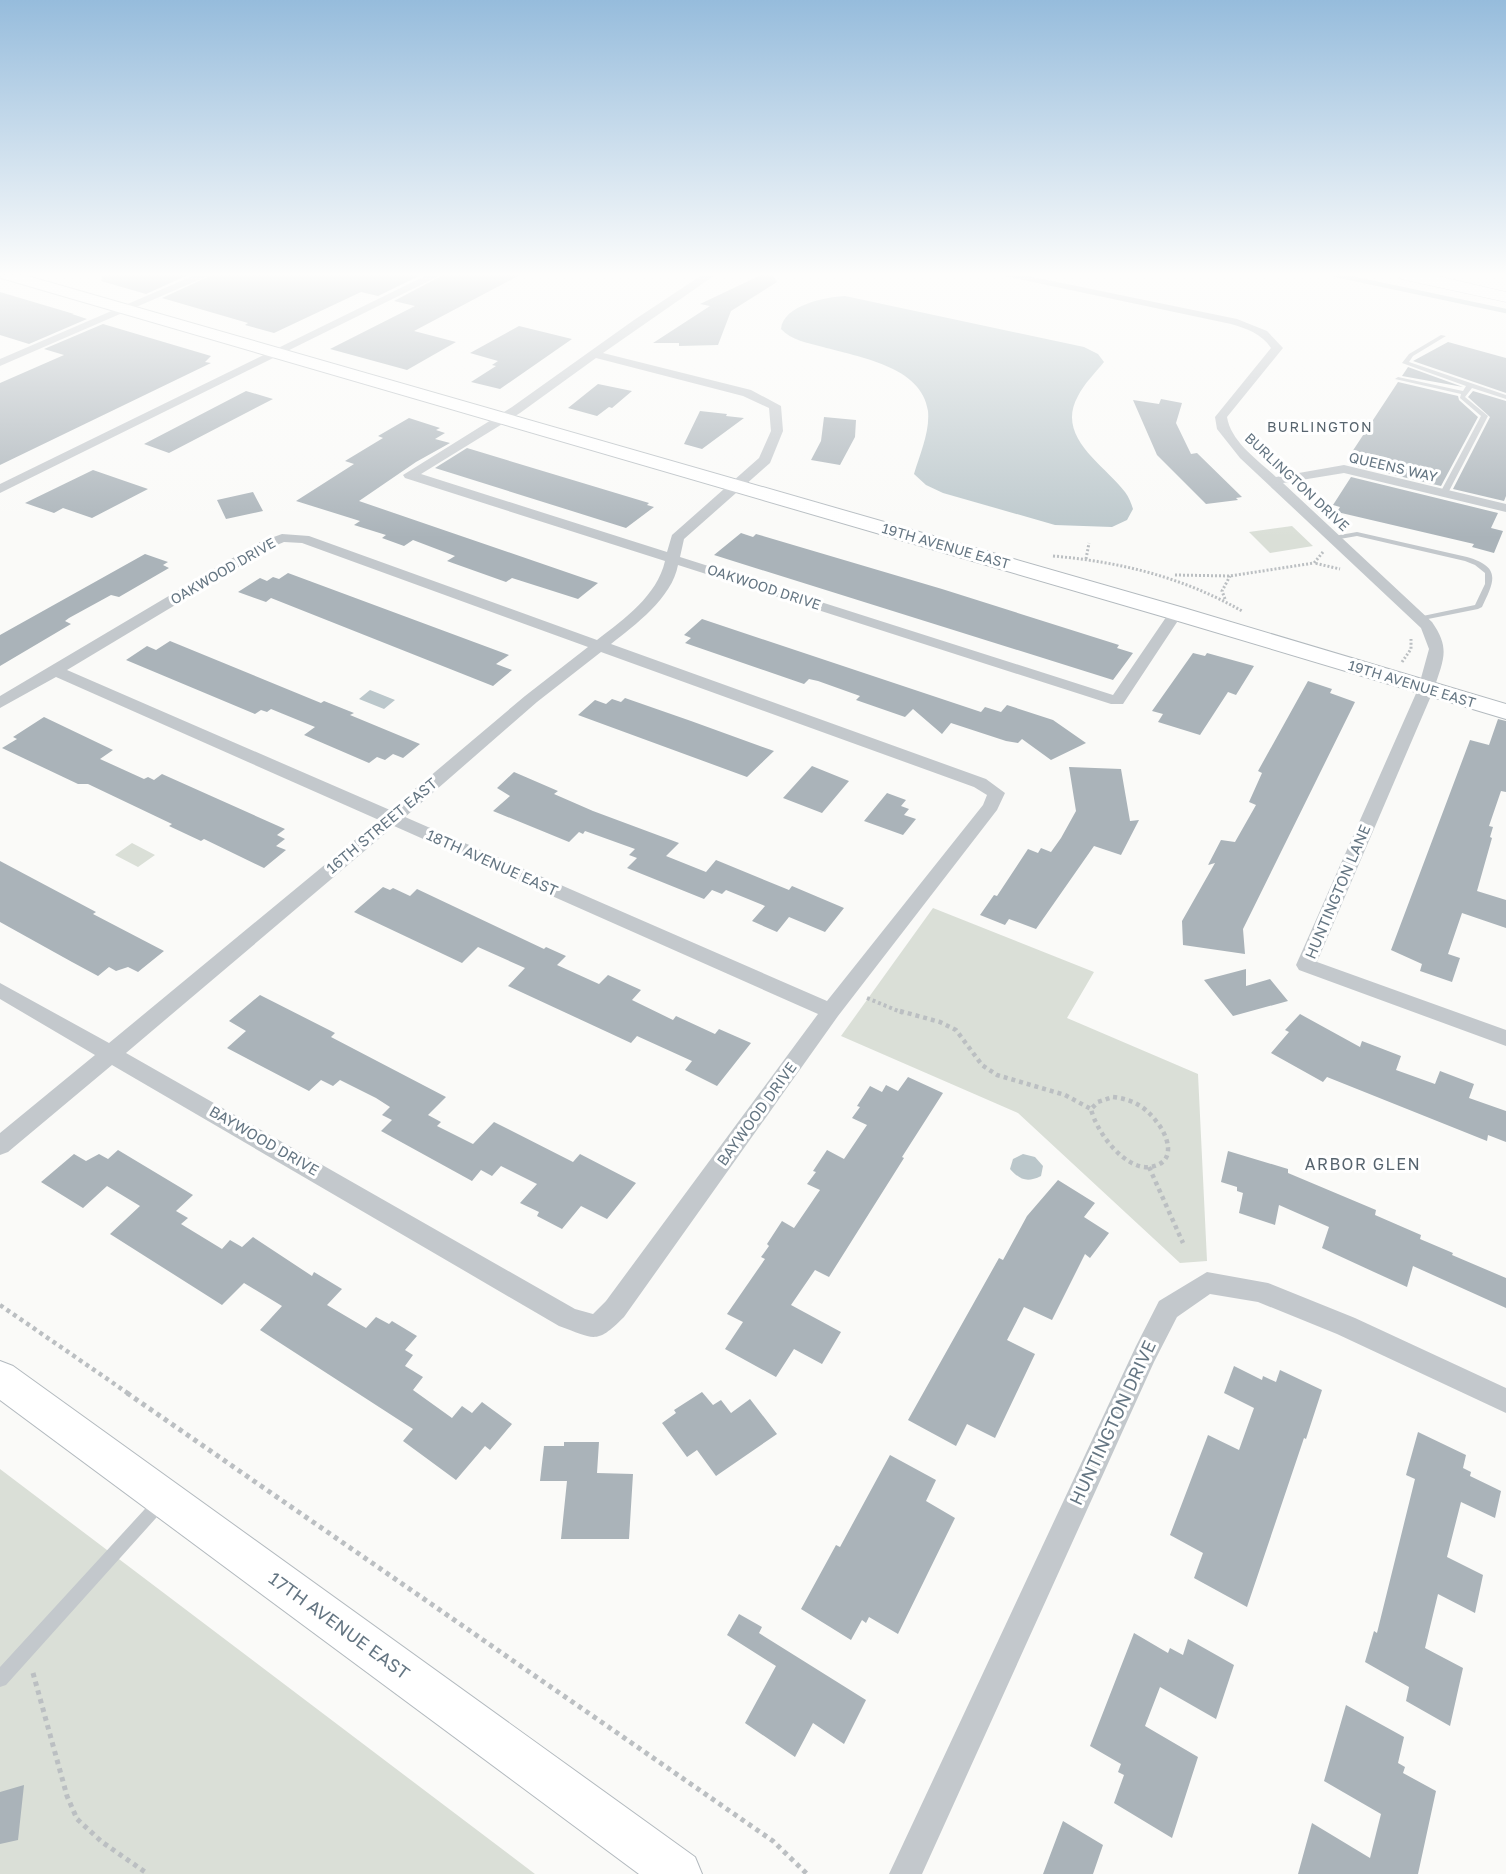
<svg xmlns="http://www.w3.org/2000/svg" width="1506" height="1874" font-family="'Golos Text',sans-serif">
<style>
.green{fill:#dadfd7}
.water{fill:#bbc7cb}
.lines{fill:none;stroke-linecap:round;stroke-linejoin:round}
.stream{stroke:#bbc7cb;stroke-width:4.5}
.building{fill:#aab3b9}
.secondary-casing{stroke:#b3babf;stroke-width:2}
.highway-casing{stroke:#b4b9bd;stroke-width:1}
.path-far3{stroke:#bbbfc2;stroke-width:3;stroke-dasharray:2 2;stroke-linecap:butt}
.path-far2{stroke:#bbbfc2;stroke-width:4;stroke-dasharray:3 3;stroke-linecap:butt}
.path-far1{stroke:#bbbfc2;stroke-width:4.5;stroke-dasharray:4 4;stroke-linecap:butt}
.path{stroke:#bbbfc2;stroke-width:5;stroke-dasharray:4.5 4.5;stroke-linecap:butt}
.lane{fill:#c3c8cc;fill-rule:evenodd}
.street{fill:#c3c8cc;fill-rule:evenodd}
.secondary{fill:#fff;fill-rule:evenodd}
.highway{fill:#fff;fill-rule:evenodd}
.labels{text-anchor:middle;stroke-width:6;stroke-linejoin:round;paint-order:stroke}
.far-neighbourhood-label{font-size:14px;letter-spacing:1.5px;fill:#57646e;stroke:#fff}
.far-street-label{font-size:14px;fill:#657683;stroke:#fff}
.street-label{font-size:15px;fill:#657683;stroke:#fff}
.neighbourhood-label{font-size:16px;letter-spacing:1.5px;fill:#57646e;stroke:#fff}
.near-street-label{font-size:18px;fill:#657683;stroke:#fff}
</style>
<rect width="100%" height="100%" fill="#fafaf8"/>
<path class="green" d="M1292 526 1313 546 1270 553 1249 532Z
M132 843 155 855 138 867 115 855Z
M933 908 1094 972 1067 1018 1198 1074 1207 1261 1180 1263 1018 1113 841 1036Z
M0 1469 535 1874H0Z"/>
<path class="water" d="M845 296 1084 347 1098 354 1104 362C1095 373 1084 384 1078 396 1055 437 1104 464 1125 492 1129 497 1131 503 1133 509L1127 520 1112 527 1055 525 943 493 926 485 914 474C920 454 930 432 928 411 922 366 858 357 823 347 808 343 791 340 781 329 783 305 826 297 845 296Z
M370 690 395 700 384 709 359 699Z
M1023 1154 1035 1157 1043 1166 1041 1176C1027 1183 1020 1180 1010 1169L1013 1159Z"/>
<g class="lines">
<path class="stream" d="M1336 275 1506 311"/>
</g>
<path class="building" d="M102 275H188L146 294 101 281Z
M212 275H421L378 296 361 292 274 333 245 325 248 323 162 298Z
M443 275H520L414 331 456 342 407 370 330 349 415 306 394 301Z
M761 275H773L777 282 731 311 718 345 679 346V343H653L710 306 700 304Z
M0 292 74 314H72L87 319 29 344 0 335Z
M103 324 211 356 205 362 211 363 0 465V383L64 355 44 349Z
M519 326 572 339 500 389 471 382 496 366 492 365 498 361 470 353Z
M1448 342 1506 358V393L1413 361Z
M1408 367 1463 387 1402 376Z
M1398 382 1458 396 1459 400 1478 417 1441 486 1352 465 1357 457 1350 455Z
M598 384 632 391 612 408 609 407 597 416 568 408Z
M246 391 273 399 169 453 144 444Z
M1473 391 1506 401V496L1504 501 1453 489 1490 417 1468 397Z
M1161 399 1182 403 1176 423 1191 454 1197 453 1242 497 1236 498 1238 500 1206 504 1157 455 1133 400 1159 404Z
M700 411 727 414 726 416 744 418 702 449 684 444Z
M824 417 856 420 855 437 840 465 811 460 821 441Z
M409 418 440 428 436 430 445 433 435 439 450 443 416 462 359 501 598 583 578 599 512 578 506 582 447 561 455 556 413 540 404 546 382 538 386 535 354 525 360 521 296 501 354 464 345 461 383 438 378 436Z
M467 448 649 503 647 505 654 507 626 528 435 468Z
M93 470 148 489 92 518 63 508 54 513 25 503Z
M1351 477 1498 513 1491 528 1503 531 1494 553 1472 547 1474 544 1337 512 1340 507 1333 505Z
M253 492 263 511 226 519 217 500Z
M741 533 753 537 756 534 942 589 1119 645 1117 648 1133 653 1113 680 714 555Z
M145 554 168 562 163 565 169 568 119 597 111 595 69 618 65 621 71 624 0 666V635Z
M288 573 509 655 496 664 512 670 493 686 271 598 266 602 238 592 260 578 267 581 273 577 279 579Z
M702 619 981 712 985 707 1001 712 1007 705 1053 720 1086 743 1051 760 1022 739 1018 743 1006 741 951 723 942 734 913 709 905 717 856 700 860 696 818 681 809 679 804 684 685 643 691 638 684 635Z
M170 641 321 703 324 701 354 713 350 715 420 744 403 758 393 754 385 760 377 757 369 763 304 735 315 727 271 709 267 712 261 710 255 714 126 660 147 646 156 650Z
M1193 653 1205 656 1207 653 1254 666 1236 695 1228 692 1200 735 1158 722 1163 714 1152 711Z
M1308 681 1332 689 1330 693 1355 702 1243 929 1245 954 1183 945 1182 921 1215 863 1208 865 1221 840 1235 842 1256 805 1249 802 1262 773 1258 771Z
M625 698 691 721 774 751 747 777 578 715 595 700 606 704 612 699 621 702Z
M44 717 113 750 100 759 144 779 148 777 154 780 162 774 285 829 277 835 285 839 276 846 286 850 264 868 204 839 201 841 169 826 172 824 88 784H78L2 748 17 739 13 737Z
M1498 719 1506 721V792L1501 791 1489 826 1493 827 1490 837 1492 838 1477 891 1506 900V928L1462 913 1448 954 1460 958 1452 982 1420 971 1422 964 1391 950 1470 740 1489 745Z
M812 766 849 781 822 813 783 798Z
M1069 767 1121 769 1130 821 1139 820 1121 855 1094 846 1036 929 1009 919 1005 925 980 915 994 895 997 896 1028 849 1038 853 1041 848 1051 852 1061 838 1076 811Z
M514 772 558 791 554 794 593 811 679 843 666 856 706 872 716 860 789 890 792 886 844 908 825 932 789 917 777 932 752 921 765 906 726 890 722 894 712 890 704 899 627 868 637 858 629 855 635 849 585 831 583 834 579 832 569 842 493 811 510 796 497 788Z
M887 793 906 800 901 806 909 809 904 815 916 819 903 835 864 821Z
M0 861 96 912 93 914 164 951 138 972 128 967 116 971 109 967 98 976 72 962 0 922Z
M383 887 390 890 393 888 410 896 417 889 544 949 546 947 566 956 557 965 599 984 608 975 641 990 632 1000 673 1020 676 1016 715 1034 719 1029 751 1043 717 1086 685 1070 692 1061 637 1036 631 1043 508 986 525 968 478 947 462 963 354 912Z
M1246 969V986L1270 979 1288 1001 1233 1016 1204 980Z
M260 995 335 1033 331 1037 446 1097 428 1115 441 1122 437 1126 473 1144 494 1122 573 1162 580 1154 636 1183 607 1219 581 1206 562 1229 537 1216 539 1212 520 1203 537 1184 501 1166 492 1176 481 1170 472 1181 381 1131 392 1120 382 1115 390 1107 376 1098 340 1080 333 1086 321 1080 309 1091 227 1048 246 1031 229 1021Z
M1300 1014 1360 1047 1362 1041 1401 1056 1396 1070 1435 1084 1440 1071 1474 1084 1469 1098 1506 1111V1142L1488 1135 1487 1141 1327 1077 1323 1082 1271 1053 1289 1032 1285 1030Z
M908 1077 943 1093 902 1157 904 1158 829 1277 815 1270 791 1305 841 1332 822 1364 794 1349 776 1377 725 1349 743 1322 727 1314 765 1259 761 1257 769 1246 767 1244 782 1221 794 1228 820 1190 807 1184 816 1172 813 1171 827 1150 844 1159 867 1125 852 1118 860 1107 857 1106 870 1086 882 1092 886 1085 898 1091Z
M118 1150 193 1195 176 1211 188 1218 181 1224 222 1249 230 1240 242 1247 253 1237 312 1276 314 1272 342 1289 327 1305 366 1328 376 1317 389 1324 392 1321 417 1336 405 1350 413 1355 405 1366 423 1377 413 1390 452 1418 462 1406 472 1413 482 1402 512 1424 490 1450 485 1446 456 1480 403 1441 413 1429 260 1330 282 1306 244 1283 222 1305 110 1234 140 1206 107 1186 83 1208 41 1182 74 1154 86 1161 99 1154 108 1159Z
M1228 1151 1288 1169V1173L1376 1210 1375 1215 1421 1235 1420 1239 1453 1253 1452 1255 1506 1278V1308L1413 1266 1407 1287 1374 1272 1322 1248 1329 1227 1279 1205 1275 1225 1239 1213 1243 1193 1237 1191V1187L1221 1182Z
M1058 1180 1095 1203 1084 1217 1109 1233 1090 1258 1085 1254 1052 1320 1024 1307 1007 1340 1035 1354 995 1438 967 1424 956 1446 908 1420 999 1258 1003 1260 1027 1216Z
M1234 1366 1262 1380 1263 1376 1276 1382 1280 1370 1322 1390 1306 1439 1304 1438 1247 1607 1194 1578 1203 1553 1170 1535 1208 1435 1239 1450 1254 1408 1224 1393Z
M702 1392 713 1405 721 1400 731 1413 750 1399 777 1434 716 1476 697 1450 687 1457 662 1423 676 1413 674 1410Z
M1418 1432 1466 1455 1463 1468 1471 1472 1470 1476 1501 1491 1495 1518 1461 1502 1447 1557 1483 1575 1475 1613 1438 1594 1425 1648 1463 1668 1450 1726 1406 1701 1409 1687 1365 1662 1374 1631 1377 1633 1415 1479 1406 1475Z
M564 1442H599L597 1473 633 1474 629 1539H561L567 1481H540L544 1446H564Z
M890 1455 936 1480 926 1501 955 1518 898 1634 869 1617 866 1623 862 1620 851 1640 801 1609 836 1545 840 1547Z
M739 1614 762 1627 759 1633 866 1700 844 1744 813 1723 795 1757 745 1723 776 1666 727 1635Z
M1134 1633 1168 1653 1170 1648 1183 1655 1188 1639 1234 1665 1216 1719 1160 1687 1145 1726 1198 1757 1172 1838 1114 1803 1124 1775 1118 1772 1121 1764 1090 1746Z
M1346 1705 1404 1737 1398 1763 1405 1767 1403 1773 1436 1791 1418 1874H1298L1312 1823 1370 1858 1381 1814 1324 1781Z
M24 1785 18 1840 0 1844V1792Z
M1063 1821 1103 1845 1093 1874H1043Z"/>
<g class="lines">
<g class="secondary-casing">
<path id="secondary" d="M0 275H24L1184 608 1506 704V719L1168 618 1 278Z
M0 1361 13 1366 695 1857 702 1874H639L0 1400Z"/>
</g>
<g class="highway-casing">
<path id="highway" d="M1399 275H1433L1506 292V302L1401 279Z"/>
</g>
<path class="path-far3" d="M1323 552 1314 563 1340 569
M1053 556C1121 562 1182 577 1242 611
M1086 559 1089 543
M1175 575 1230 576 1314 563
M1225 599 1222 591 1230 576
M1402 662 1411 649V639"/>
<path class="path-far2" d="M867 998 903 1013"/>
<path class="path-far1" d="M900 1011 940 1022 956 1030 982 1065 997 1075 1065 1095 1091 1109
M1113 1097C1131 1099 1145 1106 1156 1121 1168 1135 1178 1163 1150 1167 1124 1170 1096 1131 1091 1109L1098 1102Z
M1149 1167 1183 1243
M0 1305 129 1394"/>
<path class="path" d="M127 1393 773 1841 807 1874
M33 1673 67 1796 77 1819 102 1842 148 1874"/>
<path class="lane" d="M1441 335 1446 336 1413 356 1409 362 1506 395V399L1472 388 1465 397 1488 416 1448 493 1444 495 1440 493 1481 416 1460 398 1461 394 1395 379 1398 377 1463 391 1466 386 1402 363 1409 354Z
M1357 532 1467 557C1501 567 1495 580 1482 607L1478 609 1418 621V617L1475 605 1485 584V573L1475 565 1465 561 1357 536 1334 540 1330 538 1334 536Z
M160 1496 165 1498 167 1503 165 1508 6 1685 0 1687V1667L155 1498Z"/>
<path class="street" d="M195 275H210L0 366V359Z
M427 275H441L0 493V484Z
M702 275H715L603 353 751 390 781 406 783 431 770 463 684 539 680 557 1113 695 1171 610H1181L1183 613 1123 704H1111L678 565C672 598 635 625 611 644L986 779 1005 793 997 810 838 1016 624 1317C596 1345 595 1339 559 1326L112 1065 8 1152 0 1155V1133L95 1055 0 999V983L109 1043 379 820 56 677 0 708V696L260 542 282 534 309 536 597 640C624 619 657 596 665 561L405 478 403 475 512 407 634 320ZM596 358 743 396 769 408 771 431 759 458 672 535 667 552 421 474 520 413ZM284 542 302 543 588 647 525 696 390 810 67 670 270 548ZM601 652 974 787 987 795 983 805 827 1001 405 817 537 702ZM394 826 818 1014 606 1301 593 1314 575 1309 126 1053Z
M1000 275H1023L1237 319 1267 331 1283 348 1227 417C1231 442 1258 460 1276 477L1344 465 1506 504V512L1344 473 1283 483 1432 622C1451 649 1443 660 1434 689L1317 962 1506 1030V1046L1299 970 1296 965 1418 689 1429 649 1421 628 1240 458 1217 429 1215 417 1271 348C1261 333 1247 329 1231 324Z
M1207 1272 1268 1283 1355 1318 1506 1388V1413L1337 1334 1258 1302 1210 1294 1177 1317 1154 1362 922 1874H889L1136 1346 1159 1301Z"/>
<use href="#secondary" class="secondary"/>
<use href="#highway" class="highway"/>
</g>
<linearGradient id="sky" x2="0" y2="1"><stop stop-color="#96bcdc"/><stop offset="0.51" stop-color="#fdfdfc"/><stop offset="1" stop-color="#fdfdfc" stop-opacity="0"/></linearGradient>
<rect width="1506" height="538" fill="url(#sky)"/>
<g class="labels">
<g class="far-neighbourhood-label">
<text x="1320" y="432">BURLINGTON</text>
</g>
<g class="far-street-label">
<text transform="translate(1393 467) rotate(13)" y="5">QUEENS WAY</text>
<text transform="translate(1297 482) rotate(43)" y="5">BURLINGTON DRIVE</text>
<text transform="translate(946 546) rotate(16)" y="5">19TH AVENUE EAST</text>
<text transform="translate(223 571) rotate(-30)" y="5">OAKWOOD DRIVE</text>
<text transform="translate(764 587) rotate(18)" y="5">OAKWOOD DRIVE</text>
<text transform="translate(1412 684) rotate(17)" y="5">19TH AVENUE EAST</text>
</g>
<g class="street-label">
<text transform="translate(382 826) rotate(-40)" y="5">16TH STREET EAST</text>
<text transform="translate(492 863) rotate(24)" y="5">18TH AVENUE EAST</text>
<text transform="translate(1338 892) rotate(-67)" y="5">HUNTINGTON LANE</text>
<text transform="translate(757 1114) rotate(-54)" y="5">BAYWOOD DRIVE</text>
<text transform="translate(264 1141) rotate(30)" y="5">BAYWOOD DRIVE</text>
</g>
<g class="neighbourhood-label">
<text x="1363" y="1170">ARBOR GLEN</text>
</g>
<g class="near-street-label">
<text transform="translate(1113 1423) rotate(-65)" y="6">HUNTINGTON DRIVE</text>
<text transform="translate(339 1626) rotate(36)" y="6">17TH AVENUE EAST</text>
</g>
</g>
</svg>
